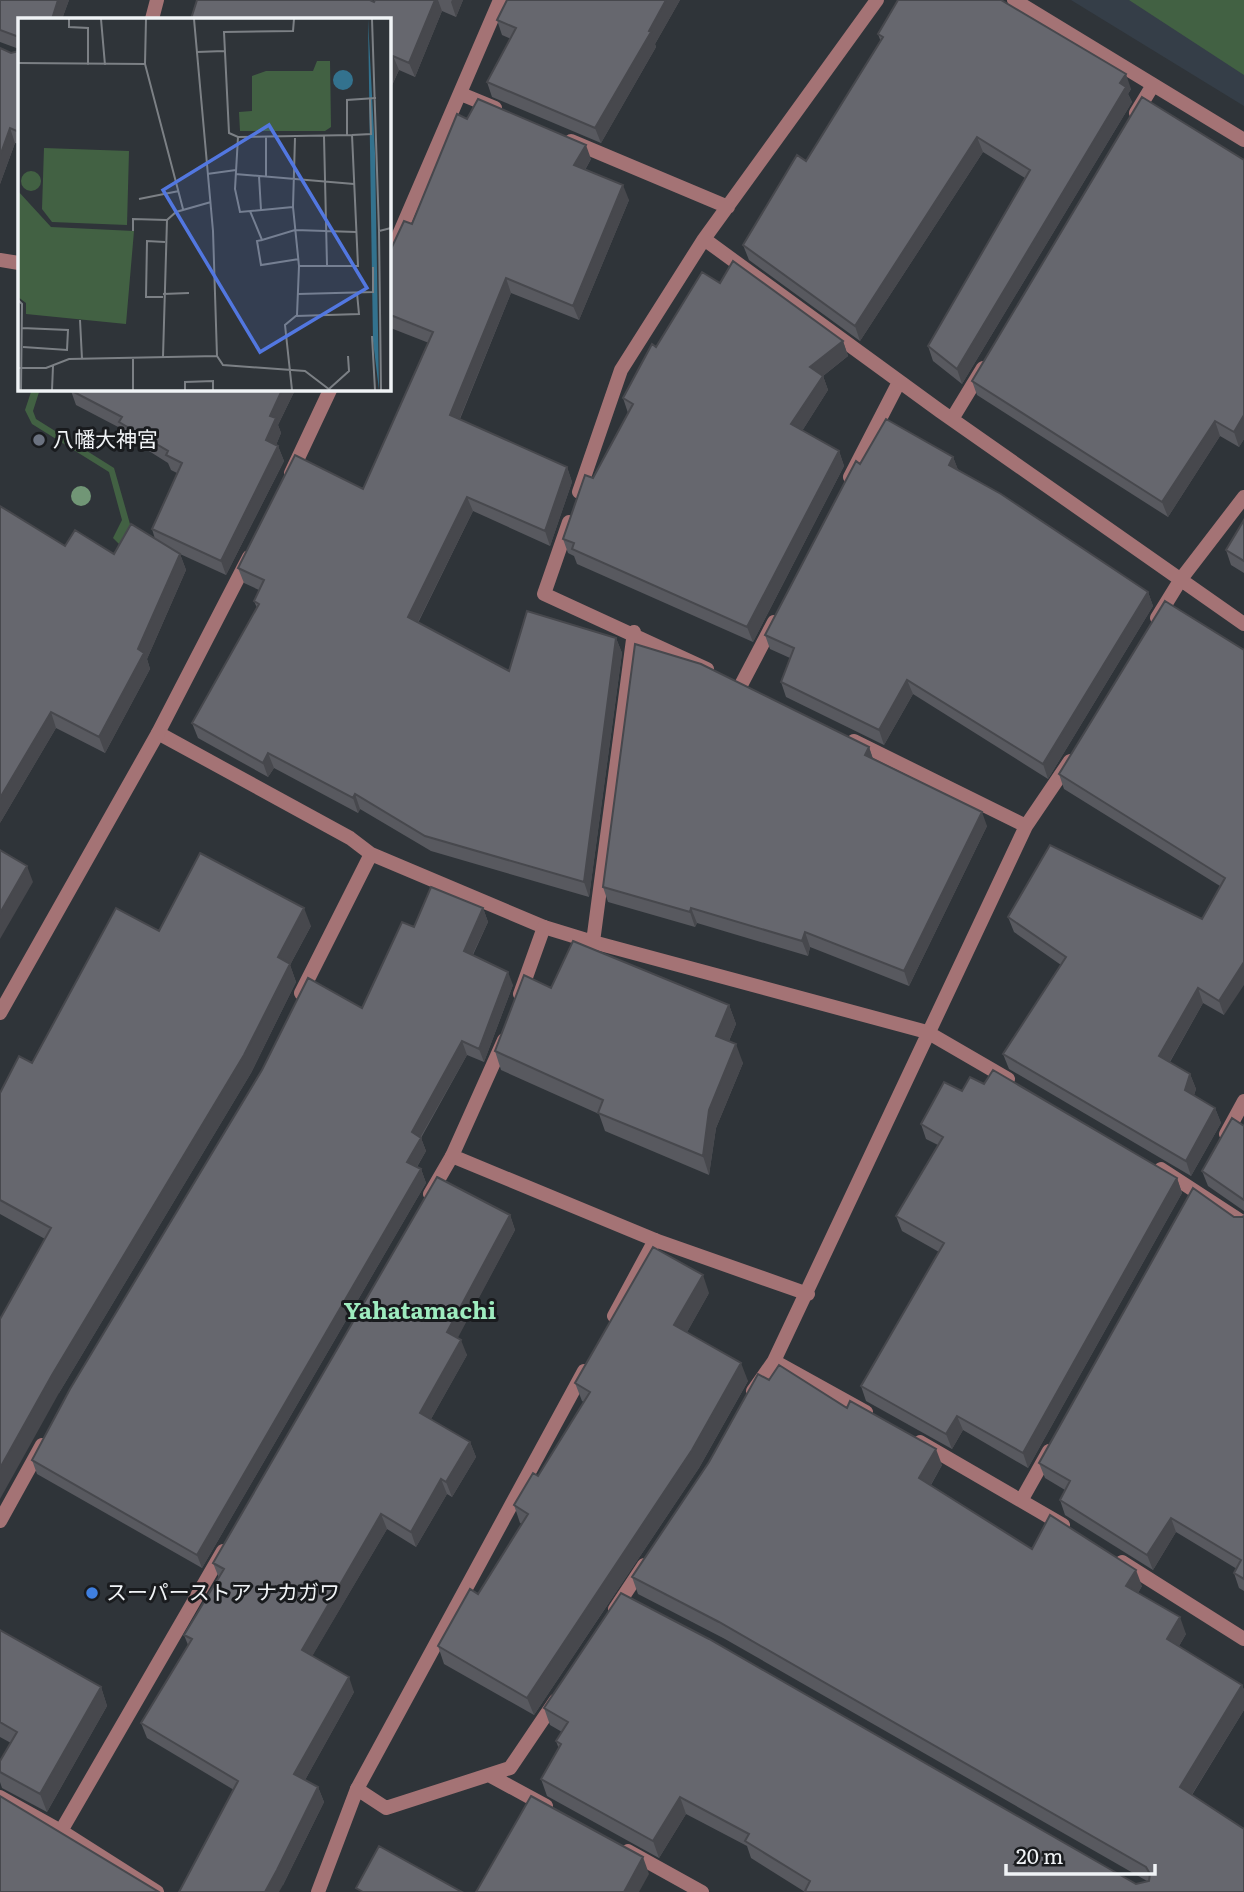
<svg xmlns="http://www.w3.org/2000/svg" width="1244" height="1892" font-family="Literata,'Noto Sans JP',serif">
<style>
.built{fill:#353e48}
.green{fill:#426143}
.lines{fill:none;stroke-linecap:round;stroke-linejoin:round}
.service{stroke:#a47375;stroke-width:14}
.minor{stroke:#a47375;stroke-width:14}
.tree{fill:#719676}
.wall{fill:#58595f}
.shaded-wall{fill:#47484d}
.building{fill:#66676e;stroke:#47484d;stroke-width:2}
.worship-dot{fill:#6b7280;stroke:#191b1e;stroke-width:2.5}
.shop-dot{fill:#3f7fe0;stroke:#191b1e;stroke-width:2.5}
.labels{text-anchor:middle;stroke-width:6;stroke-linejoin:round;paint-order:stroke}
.poi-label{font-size:21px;fill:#f0f3f6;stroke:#191b1e;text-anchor:start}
.neighbourhood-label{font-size:23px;font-weight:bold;fill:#9eecbf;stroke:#191b1e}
.inset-road{fill:none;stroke:#7c8085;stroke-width:2}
.view{fill:#5277e0;fill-opacity:0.15;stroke:#5277e0;stroke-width:3.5}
.inset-edge{fill:none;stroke:#f0f3f6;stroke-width:3.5}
</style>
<rect width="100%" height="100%" fill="#2f3439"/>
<path class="built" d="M1071 0H1244V106Z"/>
<path class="green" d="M1129 0H1244V75Z
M32 389H40L33 411 36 419 114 468 132 531 121 546 113 538 122 520 109 472 32 424 25 410Z"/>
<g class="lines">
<path class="service" d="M158 733 350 838 371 854 544 927
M301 993 371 854
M430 1194 452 1156
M614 1316 655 1240
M0 1521 42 1445
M357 1789 584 1371
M0 1797 61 1831
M157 1892 61 1831 223 1551"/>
<path class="minor" d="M1014 0 1244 140
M152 19 157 0
M461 94 495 108
M1136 113 1153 85
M571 141 728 207
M704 239 940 411 1244 624
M0 260 19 263
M388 260 500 0
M952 419 983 368
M291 473 331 388
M850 477 899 382
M579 492 621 370 704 239 877 0
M569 522 544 594 707 669
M1157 618 1181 579 1244 497
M634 632 593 942 927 1032 1008 1079
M741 685 774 622
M854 741 1026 826
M520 994 544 927 593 942
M0 1013 158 733 249 557
M504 1040 452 1156 655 1240 808 1294
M1226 1134 1244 1101
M1161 1169 1244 1223
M753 1391 774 1361
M866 1412 774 1361 1026 826 1070 761
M920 1442 1063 1525
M1022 1499 1049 1451
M1122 1562 1244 1639
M615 1609 644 1565
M489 1775 546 1806
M628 1851 702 1892
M318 1892 357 1789 386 1808 510 1768 556 1700"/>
</g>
<circle class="tree" cx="81" cy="496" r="10"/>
<path class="wall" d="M0 0H69L62 19H19V49L0 42Z
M375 0H463L456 17 442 11 415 77 399 70 388 94V19L374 2Z
M507 0H680L655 44 656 47 601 143 492 97 487 82 511 39 502 35 497 20Z
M878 34 1131 89 1128 94 1132 102 962 384 933 361 928 346 1025 178 983 152 860 341 749 260 743 245 806 161 881 42Z
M0 48 11 53 19 51V144L15 143 0 184Z
M467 119 591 159 585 170 629 200 579 320 511 293 460 419 567 467 572 482 550 546 473 511 418 623 509 671 616 638 622 653 589 897 431 851 360 809 358 813 274 768 268 777 198 738 192 723 257 608 254 601 259 590 244 583 238 568 363 489 429 343 388 327V251L391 249 412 224Z
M1244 160V439L1239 447 1220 436 1168 517 977 395 972 381Z
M720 283 843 341 848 356 823 376 828 390 802 431 839 451 844 466 753 642 577 564 574 556 568 553 563 539 593 478 628 413 623 398 656 347Z
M70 388H296L278 425 281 433 276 445 278 446 284 461 226 575 180 554 186 570 147 659 150 669 105 753 56 728 0 823 65 546 114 554 155 539 152 529 177 473 171 470 168 463 125 436 122 429 76 405Z
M953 457 958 470 1148 592 1153 606 1048 779 913 694 884 745 786 697 781 682 790 658 770 649 765 635 860 464Z
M1244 520V573L1231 565 1226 550Z
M1244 650 1224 1015 1203 1003 1170 1062 1190 1074 1196 1089 1194 1095 1215 1108 1221 1123 1191 1176 1009 1069 1003 1054 1061 965 1014 932 1008 917 1202 919 1220 886 1064 789 1059 774Z
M869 747 873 759 987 826 909 986 810 947 808 956 697 923 695 927 608 902 603 887Z
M483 908 488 922 473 955 513 985 484 1062 467 1055 421 1138 426 1151 417 1167 421 1169 426 1183 202 1568 37 1474 32 1460 362 1008 414 927Z
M311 926 290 965 296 982 251 1073 59 1393 45 1239 0 1214V1093L32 1063 159 931Z
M551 988 729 1005 736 1024 729 1041 743 1063 716 1128 709 1175 605 1131 599 1114 501 1070 495 1051Z
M984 1084 1177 1178 1182 1193 1028 1468 963 1430 952 1449 866 1401 861 1386 939 1252 902 1231 896 1216 938 1145 926 1139 921 1124 962 1091Z
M1244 1126V1211L1208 1186 1202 1171Z
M510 1215 515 1230 457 1338 467 1355 431 1419 470 1442 476 1457 452 1497 447 1494 416 1547 387 1529 312 1656 354 1692 305 1780 318 1787 324 1802 283 1885 234 1790 147 1738 141 1723 188 1645 184 1635 219 1578 213 1563Z
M1244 1216V1591L1239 1588 1234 1573 1237 1569 1176 1532 1153 1570 1065 1515 1060 1500 1065 1490 1045 1478 1039 1463 1234 1217H1242Z
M709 1293 687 1332 748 1381 699 1468 534 1715 444 1664 438 1646 478 1594 522 1524 520 1523 514 1505 538 1476 584 1402 582 1401 575 1383Z
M769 1380 847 1408 942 1465 931 1485 1032 1549 1142 1586 1138 1593 1186 1634 1179 1646 1242 1685 1244 1690V1710L1192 1795 1244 1892H805L751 1858 747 1846 686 1814 659 1858 547 1796 541 1779 559 1749 556 1741 562 1732 550 1725 544 1708 1136 1884 1147 1881 725 1639 638 1594 632 1577Z
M0 1630 101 1687 107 1706 47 1812 2 1788 0 1782V1761L11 1743 0 1737Z"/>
<path class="shaded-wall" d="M58 0H69L62 19H52Z
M435 0H438L442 11 415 77 409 63Z
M452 0H463L456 17 451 2Z
M666 0H680L655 44 656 47 601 143 595 128Z
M393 56 399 70 388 94V67Z
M1126 74 1131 89 1128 94 1132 102 962 384 957 369Z
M10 128 15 143 0 184V156Z
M977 137 983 152 860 341 855 326Z
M586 145 591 159 579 180 574 165Z
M623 185 629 200 579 320 573 306Z
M388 220 391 228 388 235Z
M506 278 511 293 455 430 450 415Z
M843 341 848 356 823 376 828 390 797 439 791 424 810 367Z
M283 388H296L278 425 281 433 272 455 266 440 270 416Z
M1244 415V439L1239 447 1234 432Z
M1215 421 1220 436 1168 517 1162 502Z
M278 446 284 461 226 575 221 561Z
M839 451 844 466 753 642 747 627Z
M953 457 959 472 949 465Z
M567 467 572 482 550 546 545 531Z
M467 497 473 511 413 632 408 617Z
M180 554 186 570 147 659 150 669 105 753 99 737Z
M1148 592 1153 606 1048 779 1043 764Z
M616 638 622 653 589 897 584 882Z
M907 680 913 694 884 745 879 730Z
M51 712 56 728 0 823V798Z
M869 747 874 762 865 755Z
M268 753 274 768 268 777 263 763Z
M355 794 360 809 358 813 353 798Z
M982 812 987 826 909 986 904 971Z
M27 866 33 882 0 939V913Z
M304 908 311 926 290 965 296 982 251 1073 59 1393 0 1499V1468Z
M483 908 488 922 468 964 464 951Z
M691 908 697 923 695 927 690 912Z
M805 932 810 947 808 956 802 941Z
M1244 962V985L1224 1015 1219 1001Z
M508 972 513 985 484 1062 479 1049Z
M1198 988 1203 1003 1165 1070 1159 1056Z
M729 1005 736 1024 723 1055 716 1036Z
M462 1041 467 1055 416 1145 412 1132Z
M736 1044 743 1063 716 1128 709 1175 703 1156 709 1110Z
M1190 1074 1196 1089 1191 1105 1185 1090Z
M1215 1108 1221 1123 1191 1176 1186 1161Z
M421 1138 426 1151 412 1175 407 1162Z
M421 1169 426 1183 202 1568 197 1555Z
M1177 1178 1182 1193 1028 1468 1023 1453Z
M510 1215 515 1230 453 1347 447 1332Z
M703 1275 709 1293 681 1343 674 1325Z
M461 1340 467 1355 426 1428 420 1413Z
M741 1363 748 1381 699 1468 534 1715 527 1698Z
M957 1416 963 1430 952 1449 946 1434Z
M470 1442 476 1457 452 1497 446 1482Z
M936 1449 942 1465 925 1495 919 1478Z
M441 1479 447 1494 416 1547 411 1532Z
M381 1514 387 1529 307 1665 302 1650Z
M1171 1518 1176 1532 1153 1570 1147 1555Z
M1136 1570 1142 1586 1132 1603 1126 1586Z
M1180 1617 1186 1634 1173 1656 1167 1639Z
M349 1677 354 1692 300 1789 294 1774Z
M1242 1685 1244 1690V1710L1186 1804 1180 1787Z
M101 1687 107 1706 47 1812 40 1794Z
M318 1787 324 1802 283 1885 279 1892H265Z
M680 1797 686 1814 659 1858 653 1841Z
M643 1857 649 1874 639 1892H624Z"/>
<path class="building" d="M0 0H58L52 19H19V37L0 30Z
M197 0H370L374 2 375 0H435L409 63 393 56 388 67V19H191Z
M507 0H666L649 31 651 32 595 128 487 82 516 28 497 20Z
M898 0H1001L1126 74 1120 83 1126 87 957 369 928 346 1030 170 977 137 855 326 743 245 797 155 806 161 883 37 878 34Z
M0 48 11 53 19 51V132L10 128 0 156Z
M1142 97 1244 160V415L1234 432 1215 421 1162 502 972 381Z
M478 99 586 145 574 165 623 185 573 306 506 278 450 415 567 467 545 531 467 497 408 617 509 671 527 611 616 638 584 882 425 836 355 794 353 798 268 753 263 763 192 723 259 604 254 601 264 580 238 568 295 455 363 489 433 332 388 314V251L391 249 404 221 412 224 457 114 467 119Z
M733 261 843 341 810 367 823 376 791 424 839 451 747 627 572 549 574 543 563 539 585 475 593 478 633 404 623 398 652 344 656 347 702 272 720 283Z
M71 388H283L270 416 276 418 266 440 278 446 221 561 152 529 182 463 166 455 168 451 119 422 122 417 70 390Z
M886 419 953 457 949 465 1001 494 1148 592 1043 764 907 680 879 730 781 682 794 648 765 635 856 461 860 464Z
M0 506 65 546 75 530 114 554 131 524 180 554 138 649 144 653 99 737 51 712 0 798Z
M1244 520V561L1226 550Z
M1165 601 1244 650V962L1219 1001 1198 988 1159 1056 1190 1074 1185 1090 1215 1108 1186 1161 1003 1054 1066 957 1008 917 1050 845 1202 919 1225 878 1059 774Z
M635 644 701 664 869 747 865 755 982 812 904 971 805 932 802 941 691 908 690 912 603 887Z
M0 850 27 866 0 913Z
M200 853 304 908 278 957 290 964 244 1055 52 1375 0 1468V1319L51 1228 0 1200V1093L19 1056 32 1063 116 908 159 931Z
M431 887 483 908 464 951 508 972 479 1049 462 1041 412 1132 421 1138 407 1162 421 1169 197 1555 32 1460 70 1389 262 1070 308 978 362 1008 402 922 414 927Z
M573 941 729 1005 716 1036 736 1044 709 1110 703 1156 598 1113 603 1100 495 1051 524 975 551 988Z
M993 1070 1177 1178 1023 1453 957 1416 946 1434 861 1386 944 1243 896 1216 943 1137 921 1124 944 1082 962 1091 970 1077 984 1084Z
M1232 1118 1244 1126V1200L1202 1171Z
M437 1177 510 1215 447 1332 461 1340 420 1413 470 1442 446 1482 441 1479 411 1532 381 1514 302 1650 349 1677 294 1774 318 1787 277 1870 265 1892H179L238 1781 141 1723 192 1639 184 1635 224 1569 213 1563Z
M1193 1188 1234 1217H1242L1244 1216V1579L1234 1573 1241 1560 1171 1518 1147 1555 1060 1500 1070 1481 1039 1463Z
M653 1247 703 1275 674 1325 741 1363 692 1450 527 1698 438 1646 470 1589 478 1594 528 1514 514 1505 533 1473 538 1476 590 1392 575 1383Z
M779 1365 847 1408 850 1401 936 1449 919 1478 1032 1549 1050 1515 1136 1570 1126 1586 1180 1617 1167 1639 1242 1685 1180 1787 1244 1829V1892H807L805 1891 810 1881 745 1841 749 1834 680 1797 653 1841 541 1779 561 1744 556 1741 568 1722 544 1708 621 1593 709 1639 1136 1884 1149 1881 1150 1874 1146 1867 719 1622 632 1577 709 1462 758 1374 769 1380Z
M0 1630 101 1687 40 1794 0 1772V1761L17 1732 0 1722Z
M0 1796 159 1892H0Z
M531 1796 643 1857 624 1892H476Z
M379 1846 462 1892H363L356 1888Z"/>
<circle class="worship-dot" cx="39" cy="440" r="7"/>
<circle class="shop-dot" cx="92" cy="1593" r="7"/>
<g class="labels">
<g class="poi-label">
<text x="53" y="447">八幡大神宮</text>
<text x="106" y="1600">スーパーストア ナカガワ</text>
</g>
<g class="neighbourhood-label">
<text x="420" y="1319">Yahatamachi</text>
</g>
</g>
<g transform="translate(18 18)">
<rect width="373" height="373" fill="#2f3439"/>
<path d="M299 43H312L313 109 307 113H222L221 94 234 93V58L248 53H295ZM26 130 111 133 109 207 34 204 24 191ZM3 163a10 10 0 1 1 20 0a10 10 0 1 1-20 0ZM0 173 33 209 116 213 108 306 8 296V285L0 279Z" fill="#426143"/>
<path d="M350 1 357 135 361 372 355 323ZM315 62a10 10 0 1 1 20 0a10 10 0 1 1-20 0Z" fill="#33728e"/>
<path class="inset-road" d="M51 1V9L70 10V47M83 1 87 47M128 1 127 46 165 191M176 1 195 213 199 338M276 1 275 13 206 14 211 115 220 119 334 117 340 248H281L275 189 277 120M354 1 361 213M179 34 206 33M0 45 127 46M329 117V82L358 80M334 117 353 116 352 81M306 118 309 247M220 119 217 171 222 194 275 189M248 119V158M189 156 218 152M217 156 336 166M241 158 243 192M121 181 161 173M232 193 244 222 277 212 338 214M115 213V201L149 202M244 222 239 223 243 247 281 241M145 276 171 275M280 276 355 274V249M145 279H128L129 223 147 224M0 282 4 286 3 372M278 298 341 296 339 275M62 302 64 341M4 310 50 312 49 332 5 329M354 318 357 372M145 339 149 202 158 194 193 184M0 350H28L51 341 199 338 205 347 287 353 312 372M311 371 331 353 330 338M34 372 35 348M115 372V340M167 372V364L195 363V372M274 372 267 307 279 297 281 248M363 372 361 213 373 210"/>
<path class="view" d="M251 107 349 270 242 334 145 172Z"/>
<rect width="373" height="373" class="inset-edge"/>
</g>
<path d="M1006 1864v10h149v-10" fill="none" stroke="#f0f3f6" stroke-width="3.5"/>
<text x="1016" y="1864" font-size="21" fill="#f0f3f6" stroke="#191b1e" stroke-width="5" paint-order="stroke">20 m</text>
</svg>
